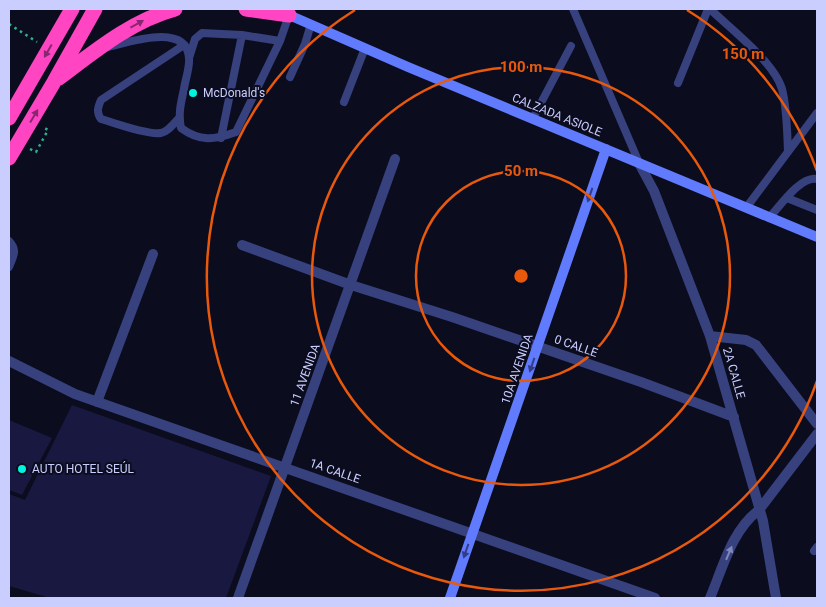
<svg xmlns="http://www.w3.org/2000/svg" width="826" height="607" font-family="Roboto,sans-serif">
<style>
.building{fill:#181840}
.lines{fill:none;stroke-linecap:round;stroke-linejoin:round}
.path{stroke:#2cb190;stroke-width:2.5;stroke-dasharray:2.5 4;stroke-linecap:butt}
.lane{stroke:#36417e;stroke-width:8}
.street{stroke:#36417e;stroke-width:10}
.secondary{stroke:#617bff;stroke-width:10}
.highway{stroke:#ff45c1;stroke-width:15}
.oneway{fill:#862870}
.oneway2{fill:#323e84}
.oneway3{fill:#8088be}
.ring{fill:none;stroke:#e8590c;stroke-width:2.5}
.poi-dot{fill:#00f5df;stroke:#0c0c1f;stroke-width:2}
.labels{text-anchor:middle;stroke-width:4;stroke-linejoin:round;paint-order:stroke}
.poi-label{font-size:12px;fill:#caceff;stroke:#0c0c1f;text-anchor:start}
.street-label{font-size:12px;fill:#caceff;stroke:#0c0c1f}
.centre{fill:#e8590c;stroke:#0c0c1f;stroke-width:2.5}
.ring-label{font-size:15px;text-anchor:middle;font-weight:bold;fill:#e8590c;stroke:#0c0c1f;stroke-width:4;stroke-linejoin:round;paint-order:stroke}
</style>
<rect width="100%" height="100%" fill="#0c0c1f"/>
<path class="building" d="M72 405 271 476 226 598H50L9 586V494L25 500Z
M9 420 52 438 22 495 9 490Z"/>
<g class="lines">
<path class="path" d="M9 24 37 42
M30 149 36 152 48 130 43 127"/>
<path class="lane" d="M573 9 640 165
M710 9C731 29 774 62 782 89 787 108 787 131 788 151
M108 47C129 42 187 22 189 58 190 68 185 80 184 89 181 102 178 114 181 128 200 142 214 140 236 132L280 41 289 15
M189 58 195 39 202 33 242 35 280 41
M290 77 305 44 311 24
M678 83 708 9
M344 102 365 48
M179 118C174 123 168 132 161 133 147 135 115 123 101 119 96 112 98 107 101 100L184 45
M533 118 571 46
M221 138 242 35
M787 198 817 210
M746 208 817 113
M769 218C780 206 801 175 817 179
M9 241C18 250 13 257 9 267
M814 551 817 547"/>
<path class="street" d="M640 165 654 191 710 336 763 521 776 598
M242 245 351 285 452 317 641 382 734 417
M710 336 746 340 756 345 817 424
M9 361 75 394 655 598
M97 402 153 254
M238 598 395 159
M710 598C723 567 732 530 759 510L817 434"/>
<path class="secondary" d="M285 10 289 15 408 67 817 237
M450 598 606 149"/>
<path class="highway" d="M246 9 289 15
M59 78C95 51 131 21 175 9
M9 118 72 9
M9 158 54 82 95 9"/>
</g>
<defs><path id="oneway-solid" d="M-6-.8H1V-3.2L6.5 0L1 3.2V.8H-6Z" transform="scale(1.25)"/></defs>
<g class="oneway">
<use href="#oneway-solid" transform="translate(137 24) rotate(-29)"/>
<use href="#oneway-solid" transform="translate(48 51) rotate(120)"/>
<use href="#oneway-solid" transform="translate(34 116) rotate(-59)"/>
</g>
<g class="oneway2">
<use href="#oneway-solid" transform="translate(590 195) rotate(109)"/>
<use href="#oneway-solid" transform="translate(532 365) rotate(109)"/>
<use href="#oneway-solid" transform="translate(466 551) rotate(109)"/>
</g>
<use class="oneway3" href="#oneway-solid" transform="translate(729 553) rotate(-67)"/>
<g class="ring">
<circle cx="521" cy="276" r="105"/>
<circle cx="521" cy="276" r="209"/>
<path d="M817 381A314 314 0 1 1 355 10M687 10A314 314 0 0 1 817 171"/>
</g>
<g class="poi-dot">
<circle cx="193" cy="93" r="5"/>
<circle cx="22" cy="469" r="5"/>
</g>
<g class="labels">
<g class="poi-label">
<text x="203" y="97">McDonald's</text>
<text x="32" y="473">AUTO HOTEL SEÚL</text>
</g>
<g class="street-label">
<text transform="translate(557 115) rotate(22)" y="4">CALZADA ASIOLE</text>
<text transform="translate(576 346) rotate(19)" y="4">0 CALLE</text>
<text transform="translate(517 369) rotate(-71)" y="4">10A AVENIDA</text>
<text transform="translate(734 373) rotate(74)" y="4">2A CALLE</text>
<text transform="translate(305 375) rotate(-70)" y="4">11 AVENIDA</text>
<text transform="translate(335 471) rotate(19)" y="4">1A CALLE</text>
</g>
</g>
<circle cx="521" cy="276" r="8" class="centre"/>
<g class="ring-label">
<text x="743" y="59">150 m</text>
<text x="521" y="72">100 m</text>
<text x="521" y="176">50 m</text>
</g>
<rect width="826" height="607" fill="none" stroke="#caceff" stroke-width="20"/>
</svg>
